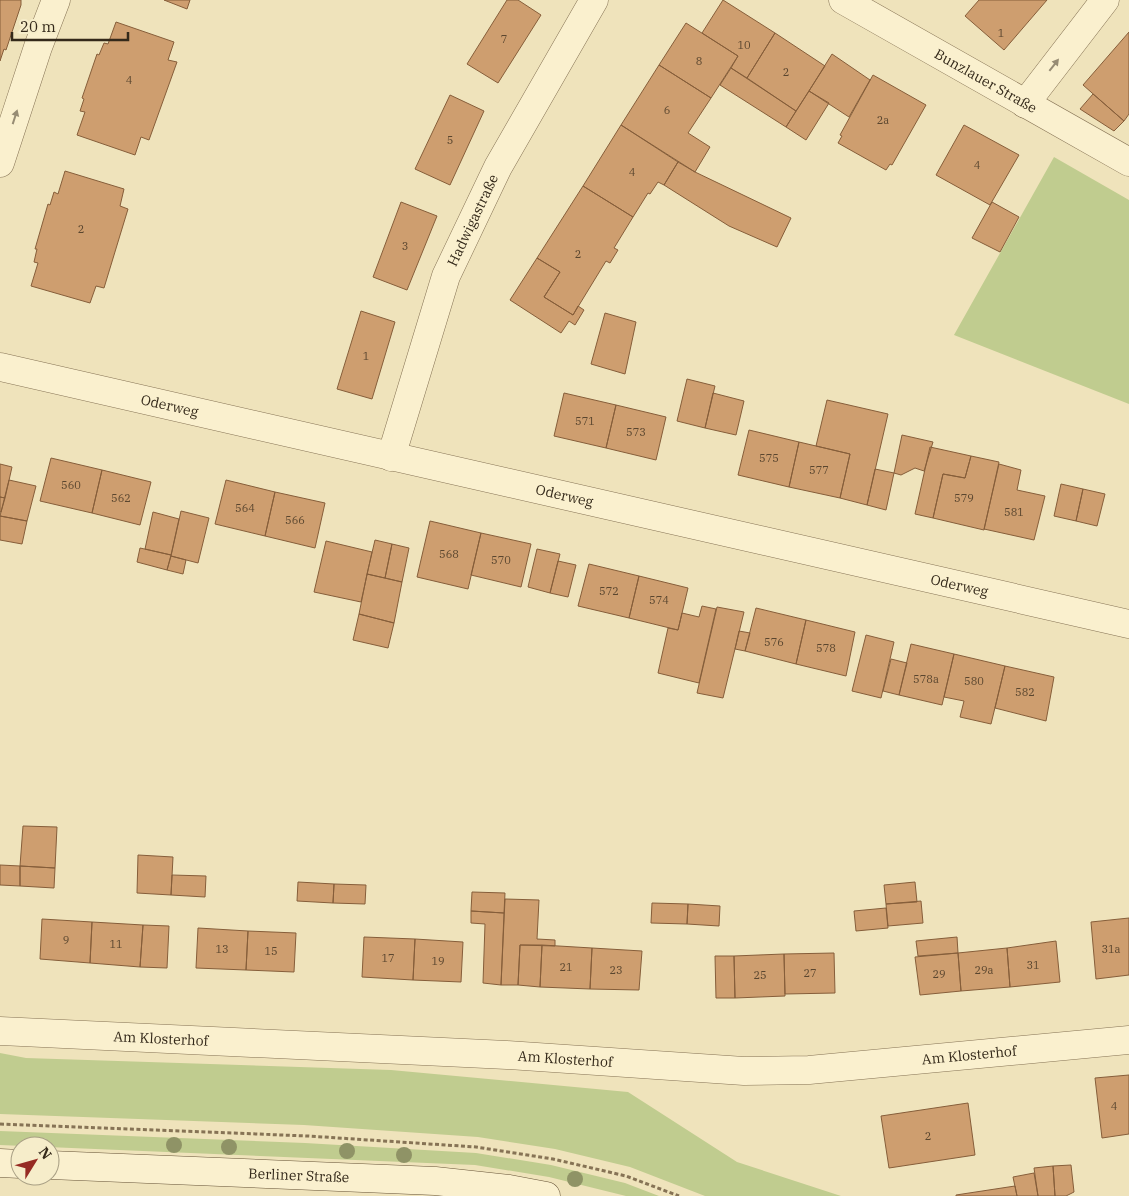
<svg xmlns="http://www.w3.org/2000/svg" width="1129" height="1196" font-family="'IBM Plex Serif',serif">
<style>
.green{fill:#c0cc8f}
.building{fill:#ce9e6f;stroke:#865e3a}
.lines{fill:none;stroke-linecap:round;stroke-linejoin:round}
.street-casing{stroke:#867355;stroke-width:29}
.secondary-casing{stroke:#675438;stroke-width:29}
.path{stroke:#867355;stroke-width:3;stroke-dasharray:4 2.5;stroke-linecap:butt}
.street{stroke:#faf0ce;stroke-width:28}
.secondary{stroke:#faf0ce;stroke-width:28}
.tree{fill:#8f9366}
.oneway{fill:#978c74}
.labels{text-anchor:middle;stroke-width:5;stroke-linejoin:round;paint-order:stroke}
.number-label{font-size:11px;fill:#5a462f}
.street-label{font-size:14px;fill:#34291a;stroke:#f6edca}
</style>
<rect width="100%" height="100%" fill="#efe3bb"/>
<path class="green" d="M1054 157 1129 200V404L954 335Z
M0 1053 26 1058 391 1070 628 1092 737 1162 841 1196H705L630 1167 555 1149 478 1137 304 1125 0 1114Z
M0 1131 305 1143 476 1153 551 1165 625 1183 659 1196H626L549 1177 475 1165 0 1145Z"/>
<path class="building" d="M0 0H21V5L6 50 4 49 0 61Z
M164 0H190L187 9Z
M507 0H518L541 15 498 83 467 64Z
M723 0 775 33 747 78 731 68 738 56 702 33Z
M979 0H1047L1004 50 965 16Z
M116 22 174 42 168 60 177 62 149 140 141 137 135 155 77 135 85 112 80 111 84 99 82 98 97 54 99 55 104 43 108 44Z
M686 23 738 56 711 98 659 65Z
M1129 32V114L1124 121 1083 85Z
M775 33 825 66 796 111 747 78Z
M832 54 870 80 849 117 809 91Z
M659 65 711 98 688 133 710 147 695 172 621 125Z
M731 68 796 111 786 127 720 85Z
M873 75 926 105 892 165 890 164 886 170 838 143 842 136 840 135Z
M809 91 829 103 806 140 786 127Z
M1093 94 1124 121 1114 131 1080 109Z
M450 95 484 111 450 185 415 169Z
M621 125 678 162 664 185 658 182 650 194 648 193 633 217 583 186Z
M964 125 1019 155 990 205 936 175Z
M678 162 695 172 791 218 777 247 729 226 664 185Z
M65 171 124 189 120 206 128 209 104 288 96 286 90 303 31 286 38 263 34 262 37 249H35L48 204 50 205 54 192 58 194Z
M583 186 633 217 614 248 618 250 610 263 606 261 573 315 544 297 560 272 537 258Z
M401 202 437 216 407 290 373 277Z
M992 202 1019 217 1000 252 972 238Z
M537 258 560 272 544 297 573 315 578 306 584 310 575 325 569 321 561 333 510 300Z
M361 311 395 322 372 399 337 389Z
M605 313 636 322 625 374 591 364Z
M687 379 715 386 705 428 677 421Z
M564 393 616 405 606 448 554 436Z
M713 393 744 401 736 435 705 428Z
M827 400 888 414 867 505 840 498 850 454 816 446Z
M616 405 666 417 656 460 606 448Z
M749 430 799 442 789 487 738 475Z
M902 435 933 442 924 471 915 468 901 475 894 473Z
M799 442 850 454 840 498 789 487Z
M930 447 971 456 965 478 943 474 933 518 915 514Z
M971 456 999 462 984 530 933 518 943 474 965 478Z
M51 458 102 470 92 513 40 501Z
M0 464 12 467 5 498 0 497Z
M999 464 1021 470 1017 490 1045 496 1034 540 984 529Z
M875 469 894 473 886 510 867 505Z
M102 470 151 482 140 525 92 513Z
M9 480 36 486 27 521 0 516Z
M226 480 275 492 265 536 215 524Z
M1061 484 1083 489 1076 521 1054 516Z
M1083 489 1105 494 1097 526 1076 521Z
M275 492 325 503 315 548 265 536Z
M0 497 5 498 1 512H0Z
M181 511 209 518 198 563 171 556Z
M153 512 179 519 171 555 145 549Z
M0 516 27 521 22 544 0 540Z
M430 521 481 533 468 589 417 577Z
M481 533 531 544 521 587 471 575Z
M375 540 392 544 385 578 367 574Z
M326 541 372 552 361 602 314 592Z
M392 544 409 548 402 582 385 578Z
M140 548 171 555 167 570 137 562Z
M537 549 560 554 550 593 528 587Z
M171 556 186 560 183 574 167 570Z
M558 561 576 565 568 597 550 593Z
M589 564 639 576 629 618 578 606Z
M367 574 402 582 394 623 359 614Z
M639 576 688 588 678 630 629 618Z
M702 606 716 609 699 683 658 673 668 628 678 630 682 613 699 617Z
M717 607 744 612 723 698 697 693Z
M756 608 806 620 796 664 745 651Z
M359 614 394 623 388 648 353 640Z
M806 620 855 632 846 676 796 664Z
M739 631 750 633 745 651 735 649Z
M866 635 894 642 881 698 852 691Z
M911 644 954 654 942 705 899 695Z
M954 654 1005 666 991 724 960 717 964 701 944 697Z
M891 659 907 663 899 695 883 691Z
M1005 666 1054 677 1046 721 995 708Z
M23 826 57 827 55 868 20 866Z
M138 855 173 857 171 895 137 893Z
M0 865 20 866V886L0 885Z
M20 866 55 868 54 888 20 886Z
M172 875 206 876 205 897 171 895Z
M298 882 334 884 333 903 297 901Z
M915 882 917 902 886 904 884 885Z
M334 884 366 885 365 904 333 903Z
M472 892 505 893 504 913 471 911Z
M505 899 539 900 537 939 555 940V946L520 945 518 985H501Z
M921 901 923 923 888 926 886 904Z
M652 903 688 904 687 924 651 923Z
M688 904 720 906 719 926 687 924Z
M886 908 888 928 856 931 854 911Z
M471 911 504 913 501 985 483 983 485 924 471 923Z
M1129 918V975L1096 979 1091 922Z
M42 919 92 922 90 963 40 959Z
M92 922 143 925 140 967 90 963Z
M143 925 169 926 167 968 140 967Z
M198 928 248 931 246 970 196 968Z
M248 931 296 933 294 972 246 970Z
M364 937 415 939 413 980 362 977Z
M957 937 958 953 918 956 916 941Z
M415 939 463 942 461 982 413 980Z
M1056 941 1060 982 1010 987 1007 948Z
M520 945H542L540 987 518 985Z
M542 945 592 948 590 989 540 987Z
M592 948 642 951 639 990 590 989Z
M1007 948 1010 987 961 991 958 953Z
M834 953 835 993 785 994 784 954Z
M958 953 961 991 920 995 915 957Z
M784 954 785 996 735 998 734 956Z
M715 956H734L735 998H716Z
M1129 1075V1134L1102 1138 1095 1078Z
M968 1103 975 1155 889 1168 881 1116Z
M1071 1165 1074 1192 1066 1196H1055L1053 1166Z
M1053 1166 1055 1196H1038L1034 1168Z
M1034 1173 1038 1196H1017L1013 1177Z
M1015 1186 1017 1196H956V1195Z"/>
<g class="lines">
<g class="street-casing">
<g id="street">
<path id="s1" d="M843 0 1129 162"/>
<path d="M1025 104 1105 0"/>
<path d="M0 163 38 47 56 0"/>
<path id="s2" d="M0 367 1129 624"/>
<path id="s3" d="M391 457 446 276 498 167 594 0"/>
<path id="s4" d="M0 1031 507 1055 744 1071 809 1070 1129 1040"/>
</g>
</g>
<g class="secondary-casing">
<g id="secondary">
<path d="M0 1163 20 1164"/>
<path id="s5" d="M50 1165 435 1181 509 1189 546 1196"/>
</g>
</g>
<path class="path" d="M0 1124 308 1136 476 1147 553 1159 626 1176 679 1196"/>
<use href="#street" class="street"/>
<use href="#secondary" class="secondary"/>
</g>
<g class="tree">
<circle cx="174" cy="1145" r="8"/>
<circle cx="229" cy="1147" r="8"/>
<circle cx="347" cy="1151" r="8"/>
<circle cx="404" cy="1155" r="8"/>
<circle cx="575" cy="1179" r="8"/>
</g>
<defs><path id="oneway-solid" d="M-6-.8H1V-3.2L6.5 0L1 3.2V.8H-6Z" transform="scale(1.25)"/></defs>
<g class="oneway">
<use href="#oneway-solid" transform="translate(1054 65) rotate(-52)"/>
<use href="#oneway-solid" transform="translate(15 117) rotate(-72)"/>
</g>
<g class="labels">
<g class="number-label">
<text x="1001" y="37">1</text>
<text x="504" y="43">7</text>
<text x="744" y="49">10</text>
<text x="699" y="65">8</text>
<text x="786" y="76">2</text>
<text x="129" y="84">4</text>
<text x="667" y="114">6</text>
<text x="883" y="124">2a</text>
<text x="450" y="144">5</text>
<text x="977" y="169">4</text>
<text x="632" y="176">4</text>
<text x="81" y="233">2</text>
<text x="405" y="250">3</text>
<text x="578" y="258">2</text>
<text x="366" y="360">1</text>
<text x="585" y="425">571</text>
<text x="636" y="436">573</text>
<text x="769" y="462">575</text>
<text x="819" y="474">577</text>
<text x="71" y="489">560</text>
<text x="121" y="502">562</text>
<text x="964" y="502">579</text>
<text x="245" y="512">564</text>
<text x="1014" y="516">581</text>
<text x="295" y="524">566</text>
<text x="449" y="558">568</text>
<text x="501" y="564">570</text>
<text x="609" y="595">572</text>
<text x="659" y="604">574</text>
<text x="774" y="646">576</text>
<text x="826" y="652">578</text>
<text x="926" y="683">578a</text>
<text x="974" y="685">580</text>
<text x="1025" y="696">582</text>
<text x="66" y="944">9</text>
<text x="116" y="948">11</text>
<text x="222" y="953">13</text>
<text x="1111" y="953">31a</text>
<text x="271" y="955">15</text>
<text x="388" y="962">17</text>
<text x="438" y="965">19</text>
<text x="1033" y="969">31</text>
<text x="566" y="971">21</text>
<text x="616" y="974">23</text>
<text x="984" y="974">29a</text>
<text x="810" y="977">27</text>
<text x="939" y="978">29</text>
<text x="760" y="979">25</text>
<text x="1114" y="1110">4</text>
<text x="928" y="1140">2</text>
</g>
<g class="street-label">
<text dy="5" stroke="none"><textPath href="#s1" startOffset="164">Bunzlauer Straße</textPath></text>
<text dy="5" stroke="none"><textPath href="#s3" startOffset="251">Hadwigastraße</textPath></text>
<text dy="5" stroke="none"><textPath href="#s2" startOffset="174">Oderweg</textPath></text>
<text dy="5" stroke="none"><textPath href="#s2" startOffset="579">Oderweg</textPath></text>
<text dy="5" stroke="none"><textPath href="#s2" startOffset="984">Oderweg</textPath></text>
<text dy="5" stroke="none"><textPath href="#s4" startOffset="161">Am Klosterhof</textPath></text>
<text dy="5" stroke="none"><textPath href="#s4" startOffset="971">Am Klosterhof</textPath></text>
<text dy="5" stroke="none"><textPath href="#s4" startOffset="566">Am Klosterhof</textPath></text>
<text dy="5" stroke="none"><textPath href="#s5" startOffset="249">Berliner Straße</textPath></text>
</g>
</g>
<g transform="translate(35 1161) rotate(53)"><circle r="24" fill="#f6edca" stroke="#a89f84"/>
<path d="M0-4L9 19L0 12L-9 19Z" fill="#962b23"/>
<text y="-8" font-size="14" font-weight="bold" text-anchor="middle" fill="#34291a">N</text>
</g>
<path d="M12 32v8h116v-8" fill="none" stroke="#34291a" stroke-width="2.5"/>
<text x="20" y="32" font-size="15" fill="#34291a" stroke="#f6edca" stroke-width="4" paint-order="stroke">20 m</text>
</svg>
